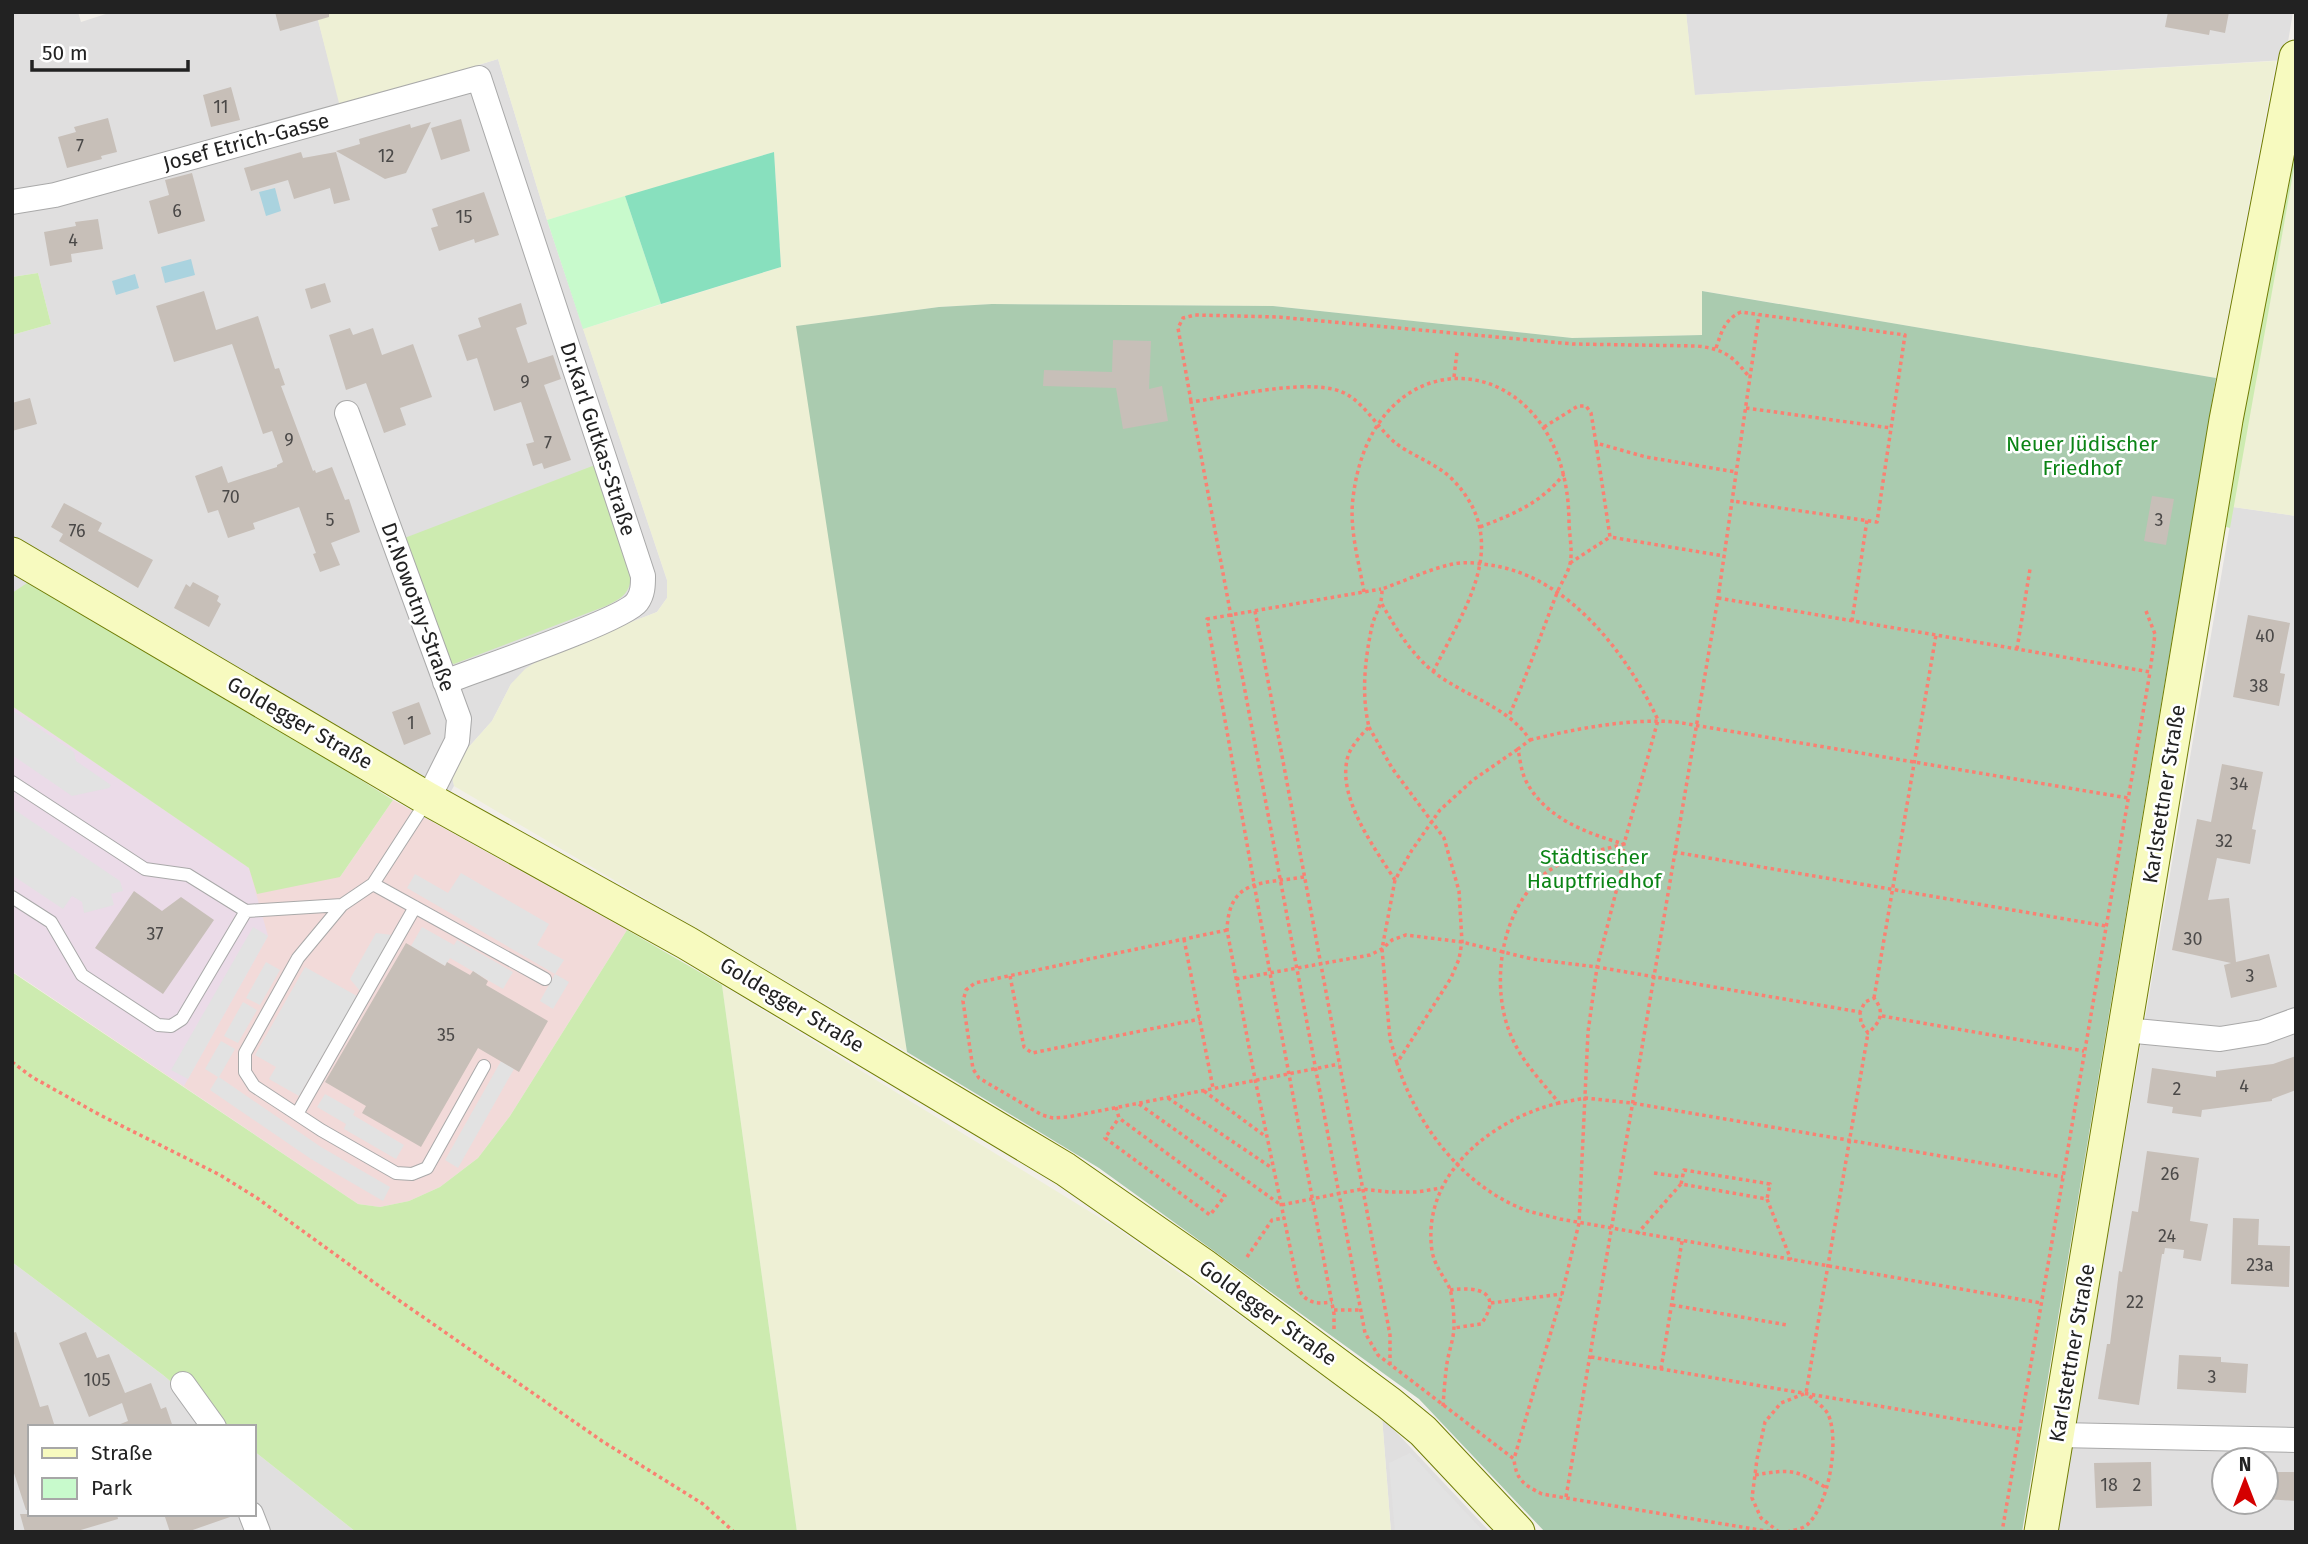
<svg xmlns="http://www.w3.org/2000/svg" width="2308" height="1544" font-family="'Fira Sans',sans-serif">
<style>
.residential{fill:#e0dfdf;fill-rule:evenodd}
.commercial{fill:#f2dad9}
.industrial{fill:#ebdbe8}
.farmland{fill:#eef0d5}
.grass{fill:#cdebb0}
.cemetery{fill:#aacbaf}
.park{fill:#c8facc}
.pitch{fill:#88e0be}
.parking{fill:#e2e2e2}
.water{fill:#aad3df}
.building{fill:#c7bfb8}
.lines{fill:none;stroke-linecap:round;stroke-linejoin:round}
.lane-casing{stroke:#a9a9a9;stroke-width:14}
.street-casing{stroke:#a9a9a9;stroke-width:26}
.secondary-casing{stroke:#707d05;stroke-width:35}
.path{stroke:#fa8072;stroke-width:3.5;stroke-dasharray:3.5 3.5;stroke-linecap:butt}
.lane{stroke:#fff;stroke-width:12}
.street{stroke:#fff;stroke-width:24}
.secondary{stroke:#f7fabf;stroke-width:33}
.labels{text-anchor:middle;stroke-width:5;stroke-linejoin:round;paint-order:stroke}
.number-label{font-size:18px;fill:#4b4948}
.street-label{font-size:21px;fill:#222;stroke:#fff}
.park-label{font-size:21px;fill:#0c8416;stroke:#fff}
</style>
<rect width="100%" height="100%" fill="#f2efe9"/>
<path class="residential" d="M12 12H78L81 22 112 12H316L341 107 498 59 547 220 667 580V598L657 612 547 655 511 684 492 721 459 758 452 772 454 786 433 823 204 682 27 584 12 593V335L51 324 38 273 12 277Z
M1686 12H2293L2285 60 1694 95Z
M2233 507 2296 516V1532H2057ZM2224 1460H2266V1502H2224Z
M12 1262 163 1375 225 1427H30V1514H254V1451L356 1532H12Z
M1382 1417 1490 1532H1391Z"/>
<path class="commercial" d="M12 706 249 868 340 877 393 800 627 930 510 1116 478 1158 440 1187 409 1201 380 1207 358 1204 12 971Z"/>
<path class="industrial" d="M12 706 249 868 268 936 184 1086 12 971Z"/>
<path class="farmland" d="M316 12H1686L1695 95 2276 61 2216 378 1703 291 1702 335 1572 338 1273 306 992 304 939 307 797 326 907 1052 454 786 451 772 459 758 492 721 511 684 525 669 547 655 657 612 667 598V580L583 329 781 267 774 152 547 220 498 59 340 107Z
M2296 157V516L2233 507Z
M722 985 1118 1229 1382 1417 1391 1532H797Z"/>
<path class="grass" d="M2296 99V157L2230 528 2219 525Z
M38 273 51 324 12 335V277Z
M595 465 631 578C629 595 620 599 606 606L454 664 447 661 402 539Z
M27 583 204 682 393 800 340 877 257 894 249 868 12 706V593Z
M627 930 722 985 797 1532H356L254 1451V1427H225L163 1375 12 1262V972L358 1204 380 1207 409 1201 440 1187 478 1158 510 1116Z"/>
<path class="cemetery" d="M1702 291 2216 378 2022 1532H1545L1419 1399 1099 1168 907 1052 796 326 939 307 992 304 1273 306 1572 338 1702 335Z"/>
<path class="park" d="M625 196 661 304 583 329 547 220Z"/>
<path class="pitch" d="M774 152 781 267 661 304 625 196Z"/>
<path class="parking" d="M12 710 74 752 76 761 111 785 109 788 72 796 12 755Z
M12 808 120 881 123 891 111 894 114 905 84 913 82 902 72 896 63 909 12 875Z
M461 873 549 924 537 945 564 960 555 974 569 982 553 1009 540 1001 555 974 407 888 415 874 448 893Z
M253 927 268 936 188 1079 171 1070Z
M422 927 454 945 457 940 513 972 503 989 450 958 445 966 411 946Z
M376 933 392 935 360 991 350 979Z
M266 962 280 970 260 1005 246 998Z
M305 967 357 996 299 1096 269 1079 276 1067 255 1055Z
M243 1002 257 1010 238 1043 224 1036Z
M221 1041 235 1049 219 1077 321 1147 390 1187 383 1201 311 1159 210 1090 218 1077 205 1069Z
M501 1061 514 1069 458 1168 445 1160Z
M325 1094 355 1111 353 1115 404 1145 396 1159 344 1129 346 1124 317 1107Z
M1410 1453 1484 1532H1395L1389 1463Z"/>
<path class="water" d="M275 188 281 211 266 216 259 192Z
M191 259 195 275 165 283 161 267Z
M135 274 139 288 116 295 112 281Z"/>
<path class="building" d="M275 12H329V17L280 31Z
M2168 12H2229L2225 33 2210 30 2209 35 2165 27Z
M231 87 240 120 211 127 203 95Z
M108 118 117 152 101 156 102 159 67 168 58 137 76 132 74 127Z
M461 119 470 151 441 160 431 128Z
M431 122 406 173 385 179 336 151 360 144 359 139 410 124 411 128Z
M301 152 303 158 336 152 350 200 334 204 330 188 294 199 288 180 251 191 244 168Z
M192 173 205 221 158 234 149 201 169 195 165 180Z
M484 192 499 235 475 243 474 239 439 251 431 228 438 226 432 209Z
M98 219 103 249 71 254 72 262 50 266 44 232 76 226 75 222Z
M325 283 331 302 311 309 305 289Z
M204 291 216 330 258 316 275 369 279 368 285 385 281 386 313 471 315 470 316 473 332 467 345 500 349 499 360 532 331 543 340 565 320 572 313 554 316 553 299 507 253 523 255 529 228 538 218 510 208 513 195 476 222 466 228 483 277 467V465L283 462 272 431 263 434 232 344 174 362 156 306Z
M521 303 527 324 516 328 528 363 553 355 561 379 544 385 571 460 544 469 542 463 533 466 526 444 534 442 521 402 494 411 477 358 467 361 458 335 481 327 478 318Z
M350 328 353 335 373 328 382 355 413 344 432 397 400 408 406 425 384 433 366 383 346 390 329 335Z
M1113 340 1151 341 1149 389 1162 386 1168 421 1123 429 1116 388 1043 386 1044 370 1112 372Z
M30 398 37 424 12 431V403Z
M2152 496 2174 499 2166 545 2144 541Z
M64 503 102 523 98 531 153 560 138 588 59 541 63 534 51 527Z
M193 582 219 596 217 601 221 604 209 627 174 608 186 584 190 587Z
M2248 615 2290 623 2280 673 2285 674 2279 706 2233 697Z
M419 702 431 734 404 745 392 712Z
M2222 764 2263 772 2252 829 2256 830 2250 864 2217 858 2208 900 2229 898 2236 962 2269 954 2277 987 2231 998 2224 965 2231 963 2172 950 2197 819 2211 822Z
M134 891 162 911 181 897 214 920 163 994 95 948Z
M406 943 445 966 447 962 470 975 473 971 488 981 486 985 548 1021 519 1072 478 1048 421 1147 362 1113 366 1106 325 1082Z
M2296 1056V1090L2272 1099V1101L2202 1110 2201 1117 2172 1113 2173 1107 2147 1103 2152 1068 2216 1077V1071L2273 1064Z
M2147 1151 2199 1158 2190 1221 2208 1224 2201 1261 2183 1258 2184 1250 2165 1248 2164 1254H2162L2139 1405 2098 1399 2107 1344H2110L2119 1271 2122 1272 2132 1211 2138 1212Z
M2233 1218 2259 1219 2258 1245 2290 1246 2289 1287 2231 1284Z
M16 1332 40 1407 48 1405 55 1427H30V1510H26L12 1467V1333Z
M86 1332 97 1358 109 1354 125 1393 151 1383 161 1409 166 1407 173 1427H119L118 1425 128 1421 122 1403 89 1417 59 1343Z
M2179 1355 2221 1357V1362L2248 1364 2246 1393 2177 1389Z
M2151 1462 2152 1506 2096 1508 2094 1463Z
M2266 1472H2296V1501L2266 1499Z
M20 1514H117L118 1519 74 1532H25Z
M164 1514H229L230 1517 187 1532H170Z"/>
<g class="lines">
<g class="lane-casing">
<path id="lane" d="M12 782 145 869 188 875 246 911 342 905 373 884 428 799
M373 884 545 979
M12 897 51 922 82 975 158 1025 171 1026 182 1019 246 911
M342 905 298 958 245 1053V1072L254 1086 321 1130 396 1173 412 1174 427 1168 484 1066
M297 1114 415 907"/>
</g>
<g class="street-casing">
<path id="street" d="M12 202 55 195 479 78 643 576C643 585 643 594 637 602 624 620 476 670 445 682
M347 413 459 719 457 741 428 799
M2125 1030 2220 1039 2263 1032 2296 1020
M183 1384 214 1427
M2058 1435 2296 1440
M251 1514 258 1532"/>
</g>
<g class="secondary-casing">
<path id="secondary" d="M12 554 428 799 687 943 1065 1169 1203 1265 1389 1403 1423 1431 1518 1532
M2041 1532 2226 420 2296 57"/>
</g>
<path class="path" d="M1716 348C1722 331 1724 320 1741 312L1905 335 1877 522 1732 501
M1454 377 1457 352
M1191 401 1178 328 1183 318 1195 315 1278 317 1573 344 1697 346C1724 349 1733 356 1750 378
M1746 408 1891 428
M1544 427 1578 406H1586L1591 413 1596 443 1646 457 1736 472
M1596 443 1610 537 1724 556
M1480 527C1514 514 1541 503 1564 474
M1570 563 1610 537
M1364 592C1359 562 1349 529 1353 498 1373 326 1567 345 1569 521 1569 534 1573 551 1570 564 1568 573 1561 583 1557 593 1541 634 1527 675 1509 716
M1718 598 1936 635
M1382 604C1396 629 1412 655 1435 673 1466 697 1508 706 1530 740L1518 749C1520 759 1521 771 1526 781 1545 818 1586 833 1624 844L1621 872 1597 967 1588 1032 1579 1223 1562 1294 1514 1459
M1255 611 1390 1335V1365
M2146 611 2155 634 2150 672
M1852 621 1867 520
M2017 649 2030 569
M1433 672C1465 607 1514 541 1451 478 1436 464 1418 458 1401 447 1380 433 1370 409 1348 395 1316 375 1230 397 1191 402L1365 1333 1378 1355 1514 1459C1516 1480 1524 1485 1542 1494L1772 1532
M1369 727 1392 768 1444 838 1459 891 1462 942 1459 959 1451 978 1397 1063C1417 1126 1464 1188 1528 1211 1538 1214 1549 1216 1560 1219L2041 1303
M1530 740C1574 729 1630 718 1676 722L2128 798
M1674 852 2106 926
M1304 877C1262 884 1229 878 1227 930L1255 1079 1299 1290C1307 1304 1318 1304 1332 1302
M1395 880C1374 847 1334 794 1349 753 1354 743 1362 734 1369 727 1361 694 1365 659 1372 626 1376 610 1382 608 1382 589 1405 581 1429 569 1453 564 1467 561 1482 564 1496 566 1571 580 1627 654 1658 720L1624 844C1600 851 1574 854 1553 868 1501 901 1488 985 1512 1038 1523 1063 1543 1083 1559 1103L1585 1098 1632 1103 2063 1177
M1227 930 975 983 966 990 963 1001 973 1069 979 1078 1042 1115 1053 1118 1068 1117 1339 1064
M1184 939 1213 1088
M1010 976 1024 1047 1032 1053 1200 1019
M1236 979 1370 955 1382 949 1392 940 1406 935 1462 942 1532 959 1597 967 1860 1012 1865 1002 1874 998C1885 1012 1881 1022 1868 1033L1861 1023 1860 1012
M1874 998 1936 635 2150 672 2002 1532
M1882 1016 2084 1051
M12 1062 32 1077 100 1115 220 1175 257 1198 397 1299 602 1441 703 1504 734 1532
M1397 1063 1390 1039 1382 949 1395 880 1412 850 1440 810 1473 780 1518 749
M1204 1091 1265 1136
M1168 1098 1272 1168
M1139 1104 1281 1205 1362 1189 1389 1192H1417L1441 1188
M1116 1107 1119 1118 1225 1196 1210 1215 1105 1138 1119 1118
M1654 1173 1682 1177
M1681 1184 1684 1170 1770 1184 1767 1199
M1637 1234 1681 1184 1767 1199 1791 1260
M1247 1257 1272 1220 1284 1218
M1450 1290C1478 1286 1504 1292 1481 1324L1454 1328
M1491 1303 1562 1294
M1672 1305 1787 1325
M1334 1310H1361
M1334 1329V1314L1270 973 1207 619 1381 589
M1591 1357 2020 1430
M1661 1369 1682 1241
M1443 1406C1444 1392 1445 1377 1447 1363 1449 1351 1454 1338 1454 1326 1454 1316 1453 1299 1450 1289 1444 1276 1435 1267 1432 1251 1421 1174 1492 1119 1559 1103
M1755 1475C1791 1469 1794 1469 1825 1487
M1566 1497 1718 598 1759 315
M1779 1532 1761 1518 1752 1498 1757 1459 1765 1422 1781 1403 1806 1393 1868 1033
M1787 1532C1793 1530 1802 1529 1807 1525 1829 1505 1840 1440 1828 1414 1824 1407 1814 1400 1808 1395"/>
<use href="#lane" class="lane"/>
<use href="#street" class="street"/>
<use href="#secondary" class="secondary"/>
</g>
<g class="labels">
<g class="number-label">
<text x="221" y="113">11</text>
<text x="80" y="152">7</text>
<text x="386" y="162">12</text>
<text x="177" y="217">6</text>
<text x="464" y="223">15</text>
<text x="73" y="246">4</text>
<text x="525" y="388">9</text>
<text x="289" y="446">9</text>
<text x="548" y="449">7</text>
<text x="231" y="503">70</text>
<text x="330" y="526">5</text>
<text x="2159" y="526">3</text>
<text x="77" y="537">76</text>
<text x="2265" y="642">40</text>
<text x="2259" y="692">38</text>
<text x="411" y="729">1</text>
<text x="2239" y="790">34</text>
<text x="2224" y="847">32</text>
<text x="155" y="940">37</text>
<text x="2193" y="945">30</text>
<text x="2250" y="982">3</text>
<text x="446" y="1041">35</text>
<text x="2244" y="1092">4</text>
<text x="2177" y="1095">2</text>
<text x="2170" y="1180">26</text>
<text x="2167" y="1242">24</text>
<text x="2260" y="1271">23a</text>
<text x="2135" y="1308">22</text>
<text x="2212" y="1383">3</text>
<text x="97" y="1386">105</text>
<text x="2109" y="1491">18</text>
<text x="2137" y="1491">2</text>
</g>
<g class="street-label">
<text transform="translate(246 142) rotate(-15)" y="7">Josef Etrich-Gasse</text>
<text transform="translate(598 439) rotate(72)" y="7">Dr.Karl Gutkas-Straße</text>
<text transform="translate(418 607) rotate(70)" y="7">Dr.Nowotny-Straße</text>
<text transform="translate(300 723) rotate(30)" y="7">Goldegger Straße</text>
<text transform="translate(2164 794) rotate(-81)" y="7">Karlstettner Straße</text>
<text transform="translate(792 1005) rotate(31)" y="7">Goldegger Straße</text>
<text transform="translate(1268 1313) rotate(36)" y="7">Goldegger Straße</text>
<text transform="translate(2072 1353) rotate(-80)" y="7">Karlstettner Straße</text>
</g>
<g class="park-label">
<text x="2082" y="451">Neuer Jüdischer<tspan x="2082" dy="24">Friedhof</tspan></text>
<text x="1594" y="864">Städtischer<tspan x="1594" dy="24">Hauptfriedhof</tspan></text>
</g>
</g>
<rect width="2308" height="1544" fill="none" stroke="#222222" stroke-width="28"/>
<rect x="28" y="1425" width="228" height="91" fill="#ffffff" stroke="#a7a7a7" stroke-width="2"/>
<rect x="42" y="1448" width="35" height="10" fill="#f7fabf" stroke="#a7a7a7" stroke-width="2"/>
<text x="91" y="1460" font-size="21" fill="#222222">Straße</text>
<rect x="42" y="1478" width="35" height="21" fill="#c8facc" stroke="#a7a7a7" stroke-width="2"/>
<text x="91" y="1495" font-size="21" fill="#222222">Park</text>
<g transform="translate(2245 1481)"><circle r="33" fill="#ffffff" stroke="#a7a7a7" stroke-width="2"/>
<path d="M0-5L12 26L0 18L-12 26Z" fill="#d40000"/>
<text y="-10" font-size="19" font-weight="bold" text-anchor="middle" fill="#222222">N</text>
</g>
<path d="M32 60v10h156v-10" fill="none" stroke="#222222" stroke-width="3.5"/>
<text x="42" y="60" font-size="21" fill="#222222" stroke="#ffffff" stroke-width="5" paint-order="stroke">50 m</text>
</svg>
